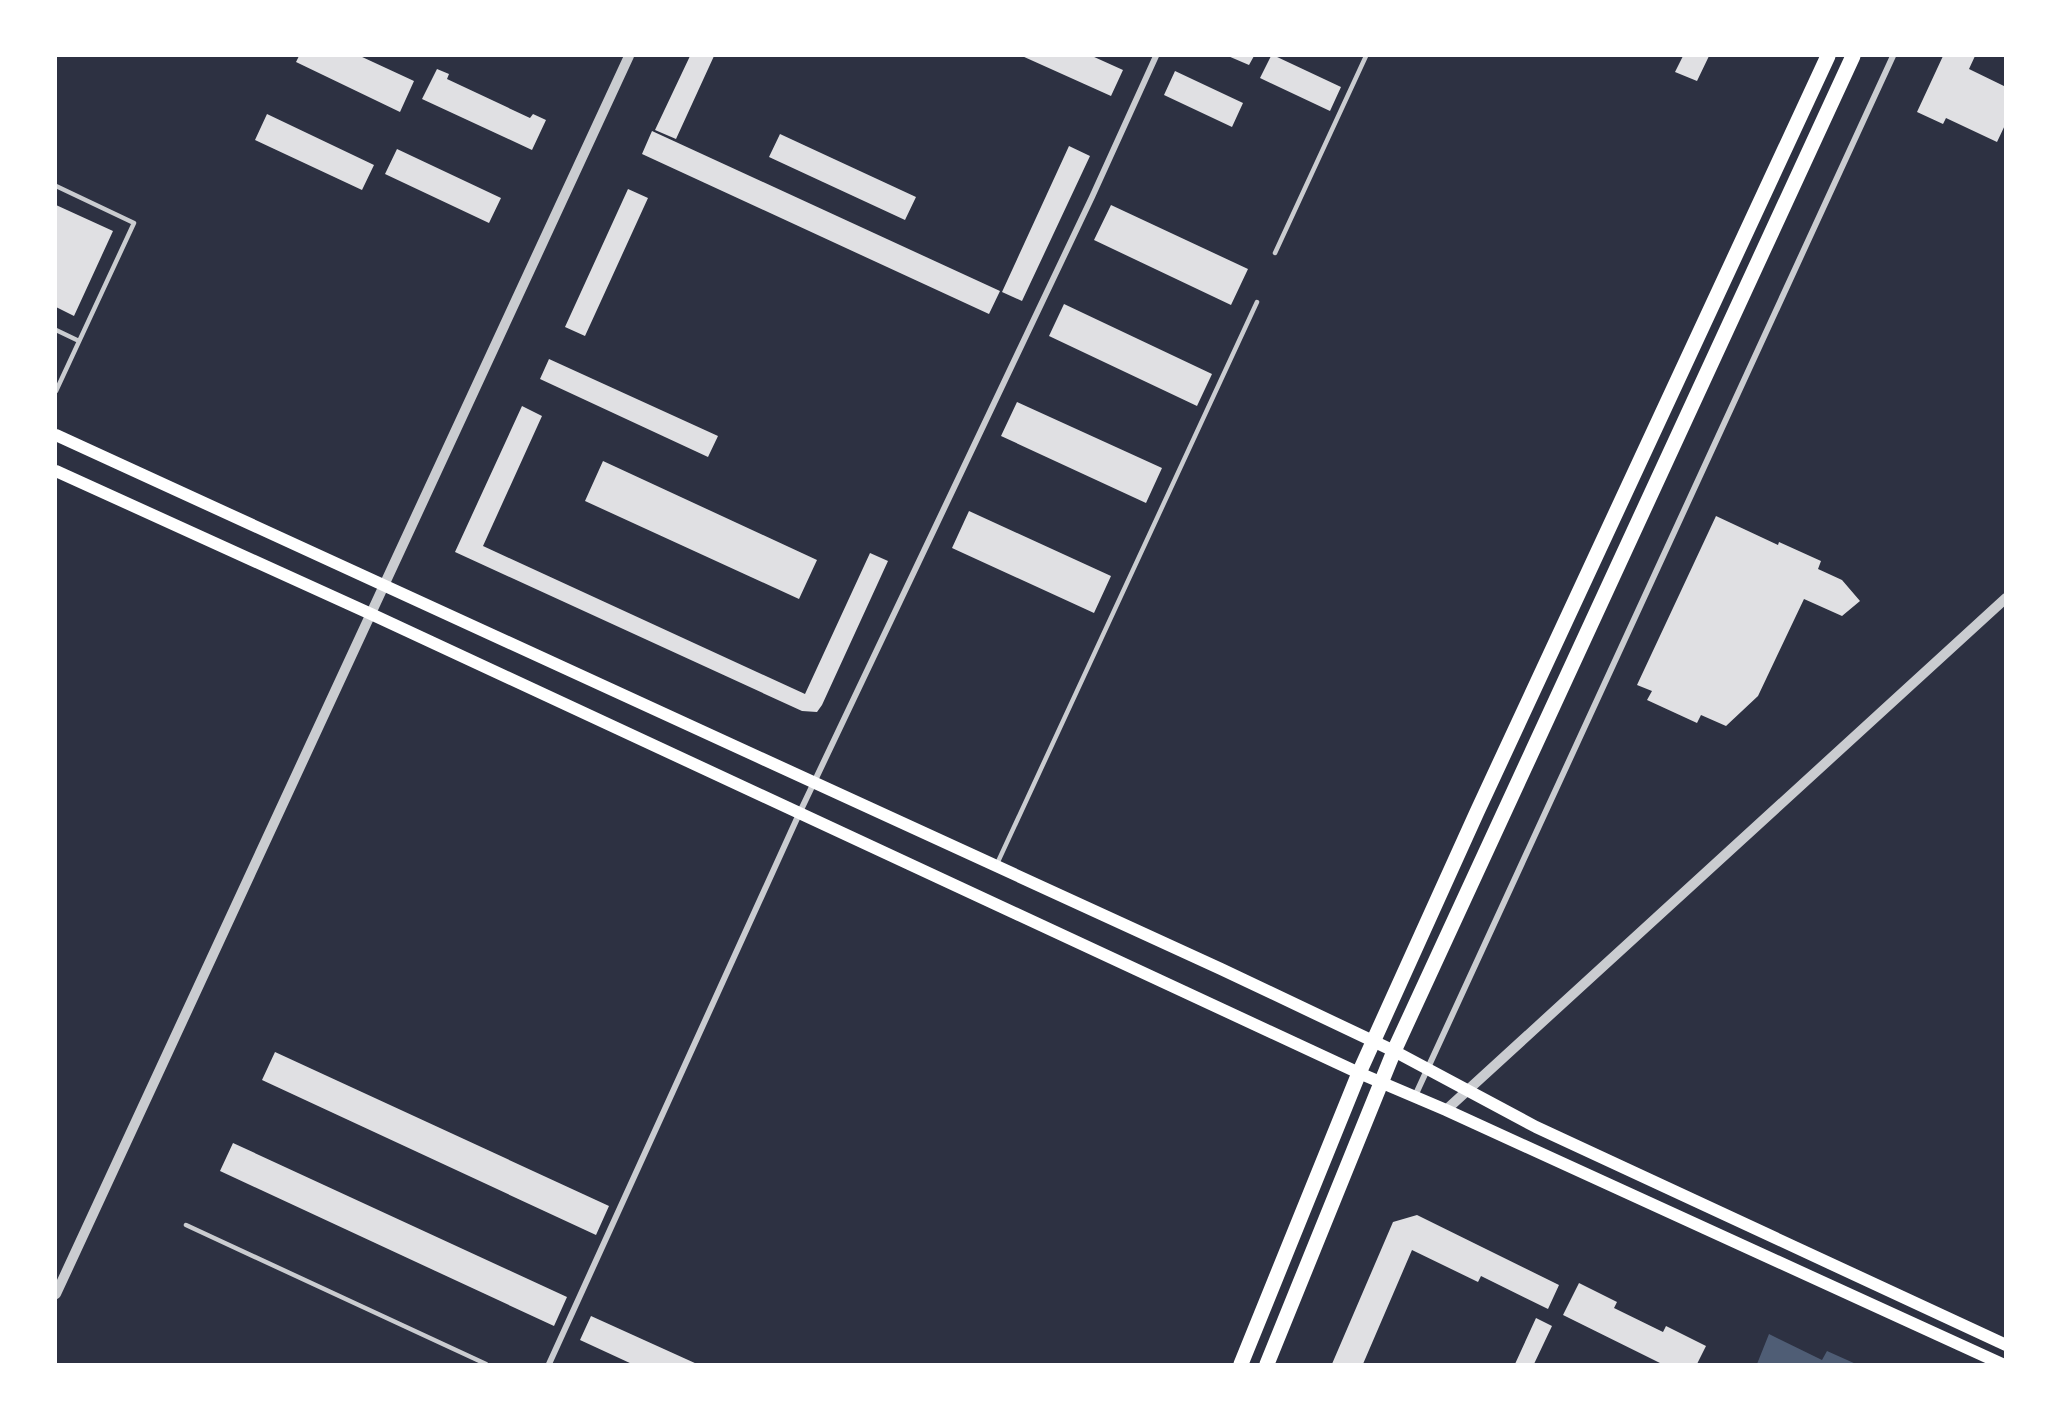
<svg xmlns="http://www.w3.org/2000/svg" width="2061" height="1420" font-family="'Exo 2',sans-serif">
<style>
.water{fill:#4f5d75}
.building{fill:#e0e0e3}
.lines{fill:none;stroke-linecap:round;stroke-linejoin:round}
.service{stroke:#caccd0;stroke-width:4.5}
.minor{stroke:#caccd0;stroke-width:6}
.tertiary{stroke:#caccd0;stroke-width:10}
.secondary{stroke:#fff;stroke-width:12}
.primary{stroke:#fff;stroke-width:15}
</style>
<rect width="100%" height="100%" fill="#2d3142"/>
<path class="water" d="M1769 1334 1822 1360 1827 1351 1856 1364H1757Z"/>
<path class="building" d="M299 56H360L414 81 400 112 296 62Z
M690 56H714L676 139 655 130Z
M1022 56H1092L1123 70 1111 96Z
M1228 56H1254L1249 65Z
M1271 56H1275L1341 87 1330 111 1260 78Z
M1683 56H1709L1697 81 1675 72Z
M1943 56H1975L1969 69 2006 87V123L1997 142 1946 118 1943 124 1917 112Z
M437 69 449 74 447 79 530 118 533 114 546 120 532 150 422 99Z
M1175 71 1243 103 1232 127 1164 95Z
M267 114 374 165 362 190 255 140Z
M652 131 1000 291 989 314 642 154Z
M780 134 916 197 905 220 769 157Z
M1069 146 1090 156 1022 301 1002 292Z
M397 149 501 198 489 223 385 174Z
M628 189 648 198 585 336 565 327Z
M56 205 113 231 74 316 56 307Z
M1111 205 1248 269 1231 305 1094 240Z
M1064 304 1212 374 1197 406 1049 336Z
M549 359 718 436 708 457 540 379Z
M1017 402 1162 468 1146 503 1001 436Z
M522 406 542 416 483 546 805 694 870 553 888 561 822 705 817 712 802 711 455 552Z
M603 461 817 560 799 599 585 501Z
M969 511 1111 576 1094 613 952 548Z
M1716 516 1778 545 1779 542 1821 561 1818 569 1842 580 1860 601 1842 616 1804 599 1758 696 1726 726 1701 715 1697 723 1647 700 1652 691 1637 685Z
M275 1052 609 1206 596 1235 262 1080Z
M233 1143 567 1297 554 1326 220 1171Z
M1417 1215 1559 1285 1548 1309 1481 1276 1478 1282 1412 1250 1363 1364H1332L1393 1222Z
M1579 1283 1617 1302 1614 1308 1663 1332 1666 1326 1706 1346 1697 1364H1662L1563 1315Z
M591 1316 697 1364H632L580 1340Z
M1536 1318 1552 1326 1534 1364H1515Z"/>
<g class="lines">
<path class="service" d="M56 186 134 223 56 391
M1275 253 1366 56
M56 330 79 341
M996 866 1257 302
M186 1225 486 1364"/>
<path class="minor" d="M1415 1096 1893 56
M549 1364 799 814 1092 197 1156 56"/>
<path class="tertiary" d="M1446 1110 2006 598
M56 1294 629 56"/>
<path class="secondary" d="M56 435 1221 969 1394 1051 1536 1127 2006 1345
M56 471 371 614 1359 1073 1446 1110 2002 1364"/>
<path class="primary" d="M1241 1364 1359 1073 1477 812 1828 56
M1267 1364 1394 1051 1853 56"/>
</g>
<rect width="2061" height="1420" fill="none" stroke="#ffffff" stroke-width="114"/>
</svg>
